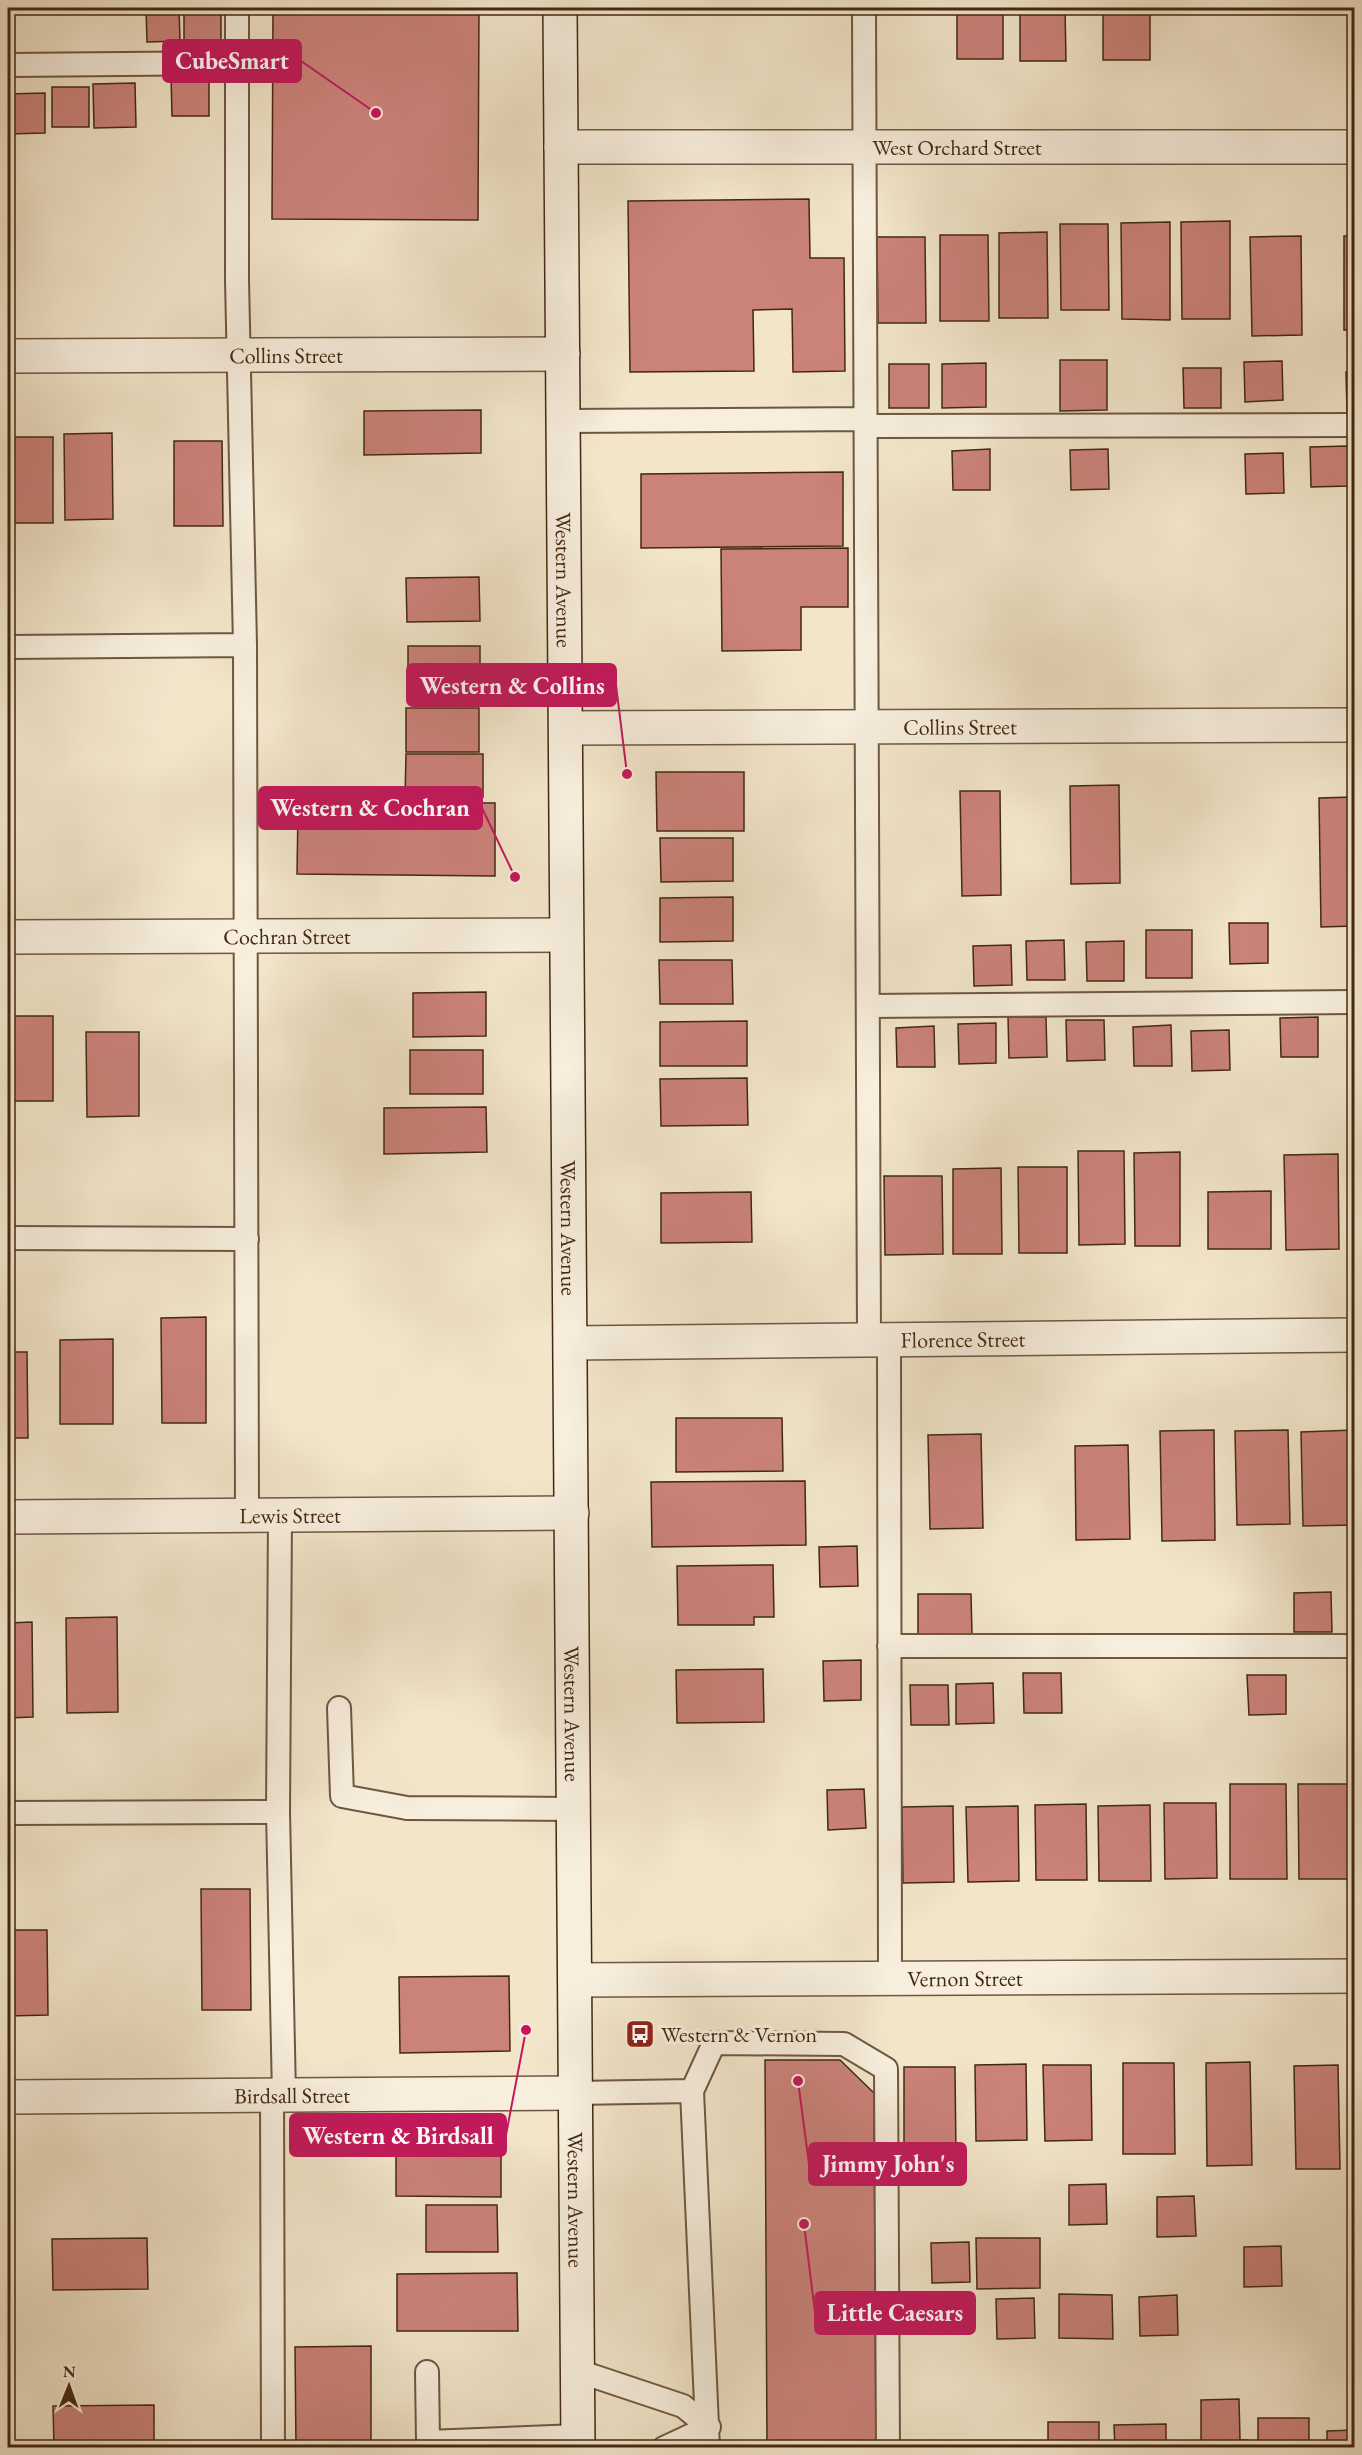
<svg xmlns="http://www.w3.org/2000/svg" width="1362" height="2455" font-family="'EB Garamond',serif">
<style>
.building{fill:#cb827a;stroke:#432811;stroke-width:1.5}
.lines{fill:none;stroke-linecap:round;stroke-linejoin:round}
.lane-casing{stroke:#6f573f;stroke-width:26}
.street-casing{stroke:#6f573f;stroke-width:36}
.secondary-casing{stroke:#432811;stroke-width:36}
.lane{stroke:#f7eedd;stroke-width:22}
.street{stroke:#f7eedd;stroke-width:33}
.secondary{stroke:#f7eedd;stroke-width:33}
.labels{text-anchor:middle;stroke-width:6;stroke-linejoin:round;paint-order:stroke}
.street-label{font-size:22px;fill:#432811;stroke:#f7eedd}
.poi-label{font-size:22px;fill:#432811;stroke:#f7eedd;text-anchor:start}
.leader{fill:none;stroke:#c2185b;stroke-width:2}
.callout-dot{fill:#c2185b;stroke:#f7eedd;stroke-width:2}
.callout{fill:#c2185b;stroke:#c2185b;stroke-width:2}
.callout-label{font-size:24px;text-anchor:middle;font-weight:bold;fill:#fff}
</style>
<rect width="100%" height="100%" fill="#f2e5ca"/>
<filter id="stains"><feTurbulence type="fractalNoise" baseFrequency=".00333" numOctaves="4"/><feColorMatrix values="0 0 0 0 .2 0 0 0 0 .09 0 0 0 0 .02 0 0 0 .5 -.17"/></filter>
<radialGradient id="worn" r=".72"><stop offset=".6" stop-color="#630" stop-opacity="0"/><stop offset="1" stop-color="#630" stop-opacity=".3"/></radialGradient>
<path class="building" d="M146 8H179L180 41 147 42Z
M184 8H221V48H184Z
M273 8H479L478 220 272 219Z
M1020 8H1065L1066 61H1020Z
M1103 8H1150V60H1103Z
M1003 12V59H957V13Z
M171 76H209V116H172Z
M135 83 136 127 94 128 93 84Z
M52 87H89V127H52Z
M45 93V133L8 134V94Z
M809 199 810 258H844L845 371 793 372 792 309 753 310 754 371 630 372 628 201Z
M1230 221V319H1182L1181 222Z
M1170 222V320L1122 319 1121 223Z
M1060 224H1108L1109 310H1061Z
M1047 232 1048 318H999V233Z
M940 235H988L989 321H940Z
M1301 236 1302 335 1252 336 1250 237Z
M1344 236H1354V330H1344Z
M877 237H925L926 323H878Z
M1060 360H1107V410L1060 411Z
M1282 361 1283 400 1245 402 1244 362Z
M986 363V407L942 408V364Z
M889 364H929V408H889Z
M1183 368H1221V408H1184Z
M1346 372H1354V412H1347Z
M481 410V453L364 455V411Z
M112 433 113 519 65 520 64 434Z
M8 437H53V523H8Z
M174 441H222L223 526H174Z
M1348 446 1349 486 1311 487 1310 447Z
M990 449V490H953L952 451Z
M1108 449 1109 489 1071 490 1070 450Z
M1283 453 1284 493 1246 494 1245 454Z
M843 472V546L641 548V474Z
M848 548V607H801V650L722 651 721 549Z
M479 577 480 621 407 622 406 578Z
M408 646H480V689L408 690Z
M406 708H479V752H406Z
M406 754H483V797L405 798Z
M656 772H744V831H657Z
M1119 785 1120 883 1071 884 1070 786Z
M960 791H1000L1001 895 962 896Z
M1354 797V926L1321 927 1319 798Z
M341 802 495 803V876L297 874 298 810H341Z
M660 838H733V881L661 882Z
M733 897V941L660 942V898Z
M1229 923H1268V963L1230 964Z
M1146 930H1192V978H1146Z
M1064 940 1065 980H1027L1026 941Z
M1124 941V981H1087L1086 942Z
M1011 945 1012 985 974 986 973 946Z
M659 960H732L733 1004H660Z
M486 992V1036L413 1037V993Z
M8 1016H53V1101H8Z
M1008 1017H1046L1047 1057 1009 1058Z
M1318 1017V1057H1281L1280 1018Z
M1066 1020H1104L1105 1060 1067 1061Z
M747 1021V1066H660V1022Z
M996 1023V1063L959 1064 958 1024Z
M1171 1025 1172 1066H1134L1133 1027Z
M934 1026 935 1067H897L896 1028Z
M1229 1030 1230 1070 1192 1071 1191 1031Z
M86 1032H139V1116L87 1117Z
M410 1050H483V1094H410Z
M747 1078 748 1125 661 1126 660 1079Z
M486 1107 487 1152 384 1154V1108Z
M1078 1151H1124L1125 1244 1079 1245Z
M1180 1152V1246H1135L1134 1153Z
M1338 1154 1339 1249 1286 1250 1284 1155Z
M1349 1155H1354V1249H1351Z
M1018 1167H1067V1253H1019Z
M1001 1168 1002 1254H953V1169Z
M884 1176H942L943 1254 885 1255Z
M1271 1191V1249H1208V1192Z
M751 1192 752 1242 661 1243V1193Z
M206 1317V1423H162L161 1318Z
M113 1339V1424H60V1340Z
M8 1352H27L28 1438H8Z
M676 1418H782L783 1471 676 1472Z
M1214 1430 1215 1540 1162 1541 1160 1431Z
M1288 1430 1290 1524 1237 1525 1235 1431Z
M1354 1430V1525L1303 1526 1301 1432Z
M981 1434 983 1528 930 1529 928 1435Z
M1128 1445 1130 1539 1076 1540 1075 1446Z
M805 1481 806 1545 652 1547 651 1482Z
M857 1546 858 1586 820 1587 819 1547Z
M773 1565 774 1617H754V1625H678L677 1566Z
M1331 1592 1332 1632H1294V1593Z
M918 1594H971L972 1634 918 1635Z
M117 1617 118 1712 67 1713 66 1618Z
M32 1622 33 1717 8 1718V1623Z
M861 1660V1700L824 1701 823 1661Z
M763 1669 764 1722 677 1723 676 1670Z
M1023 1673H1061L1062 1713H1024Z
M1247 1675H1286V1714L1249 1715Z
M993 1683 994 1723 956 1724V1684Z
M910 1685H948L949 1725H911Z
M1230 1784H1286L1287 1879H1230Z
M1298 1784H1349L1350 1879H1299Z
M864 1789 866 1828 828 1830 827 1790Z
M1164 1803H1216L1217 1878 1165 1879Z
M1086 1804 1087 1880H1036L1035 1805Z
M1150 1805 1151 1881H1099L1098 1806Z
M953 1806 954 1882 903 1883 902 1807Z
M1018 1806 1019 1881 968 1882 966 1807Z
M201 1889H250L251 2010H202Z
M8 1930H47L48 2015 8 2016Z
M509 1976 510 2051 400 2053 399 1977Z
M765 2060H840L874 2093 876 2448H767Z
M1250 2062 1252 2165 1207 2166 1206 2063Z
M1123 2063H1174L1175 2154H1123Z
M1026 2064 1027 2140 976 2141 975 2065Z
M1043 2065H1091L1092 2140 1045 2141Z
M1338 2065 1340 2169H1296L1294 2066Z
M904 2067H955L956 2157 904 2158Z
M396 2147H501V2197L396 2196Z
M1106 2184 1107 2224 1069 2225V2185Z
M1194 2196 1196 2236 1157 2237V2197Z
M426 2205H497L498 2252H426Z
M147 2238 148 2289 53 2290 52 2239Z
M976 2238H1040V2288L977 2289Z
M969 2242 970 2282 932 2283 931 2243Z
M1281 2246 1282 2286 1244 2287V2247Z
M517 2273 518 2331H397V2274Z
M1059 2294 1112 2295 1113 2339 1059 2338Z
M1177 2295 1178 2335 1140 2336 1139 2297Z
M1034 2298 1035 2338 997 2339 996 2299Z
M371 2346V2448H296L295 2347Z
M1239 2399 1240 2440H1248V2448H1185V2441H1201V2400Z
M154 2405V2448H54L53 2406Z
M1258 2418H1309V2448H1258Z
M1048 2422H1099V2448H1048Z
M1166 2424V2448H1115L1114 2425Z
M1354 2430V2448H1327V2431Z
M975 2443H1025V2448H975Z"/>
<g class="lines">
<g class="lane-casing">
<path id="lane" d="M237 8V280L245 645 247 1516
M864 8 869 1340
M8 65 238 63
M563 421 866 419
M866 426 1354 425
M8 647 245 645
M868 1006 1354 1002
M8 1238 247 1239
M889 1339 890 1978
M280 1516 278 1812 284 2095
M889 1646H1354
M339 1708 342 1796 407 1808 574 1809
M8 1813 278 1812
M692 2091 708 2448
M576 2093 692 2091 714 2043 844 2044 886 2069 888 2448
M272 2095 273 2448
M578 2371 683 2406 709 2427 664 2448
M427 2372 428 2442 578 2436"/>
</g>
<g class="street-casing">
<g id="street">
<path id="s1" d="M561 147H1354"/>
<path id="s2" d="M8 356 563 354"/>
<path id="s3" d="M566 728 1354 725"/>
<path id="s4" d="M8 937 566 935"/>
<path id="s5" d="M571 1343 1354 1335"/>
<path id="s6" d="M8 1517 572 1513"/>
<path id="s7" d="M575 1980 1354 1976"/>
<path id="s8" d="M8 2097 576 2093"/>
</g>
</g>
<g class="secondary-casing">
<g id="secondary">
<path id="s9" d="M560 8 578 2448"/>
</g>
</g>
<use href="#lane" class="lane"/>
<use href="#street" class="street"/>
<use href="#secondary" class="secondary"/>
</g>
<defs>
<g id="bus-square" transform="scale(1.5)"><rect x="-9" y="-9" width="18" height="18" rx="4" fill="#8f2418" stroke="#f7eedd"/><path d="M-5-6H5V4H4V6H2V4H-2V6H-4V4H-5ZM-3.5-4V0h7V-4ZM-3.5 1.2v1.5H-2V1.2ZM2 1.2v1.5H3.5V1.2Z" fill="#fff"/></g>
</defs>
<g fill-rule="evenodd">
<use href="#bus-square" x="640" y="2034"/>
</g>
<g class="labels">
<g class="street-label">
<text dy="8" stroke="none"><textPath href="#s1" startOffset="396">West Orchard Street</textPath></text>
<text dy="8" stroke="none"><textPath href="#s2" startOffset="278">Collins Street</textPath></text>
<text dy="8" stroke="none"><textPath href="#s9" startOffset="572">Western Avenue</textPath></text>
<text dy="8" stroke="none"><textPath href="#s3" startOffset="394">Collins Street</textPath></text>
<text dy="8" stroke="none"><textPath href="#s4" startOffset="279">Cochran Street</textPath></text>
<text dy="8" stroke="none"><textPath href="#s9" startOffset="1220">Western Avenue</textPath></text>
<text dy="8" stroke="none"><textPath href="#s5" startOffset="392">Florence Street</textPath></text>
<text dy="8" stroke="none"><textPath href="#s6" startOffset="282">Lewis Street</textPath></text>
<text dy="8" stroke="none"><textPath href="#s9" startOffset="1706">Western Avenue</textPath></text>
<text dy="8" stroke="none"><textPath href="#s7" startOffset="390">Vernon Street</textPath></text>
<text dy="8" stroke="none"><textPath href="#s8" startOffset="284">Birdsall Street</textPath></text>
<text dy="8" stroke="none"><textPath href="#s9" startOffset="2192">Western Avenue</textPath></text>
</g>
<g class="poi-label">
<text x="661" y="2042">Western &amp; Vernon</text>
</g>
</g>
<path class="leader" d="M376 113L301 61M627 774L616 685M515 877L482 808M526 2030L506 2135M798 2081L809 2164M804 2224L815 2313"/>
<g class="callout-dot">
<circle cx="376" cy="113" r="6"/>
<circle cx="627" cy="774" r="6"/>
<circle cx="515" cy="877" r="6"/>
<circle cx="526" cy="2030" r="6"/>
<circle cx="798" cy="2081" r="6"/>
<circle cx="804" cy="2224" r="6"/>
</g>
<g class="callout">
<rect x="163" y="40" width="138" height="42" rx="6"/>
<rect x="407" y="664" width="209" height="42" rx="6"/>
<rect x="259" y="787" width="223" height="42" rx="6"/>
<rect x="290" y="2114" width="216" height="42" rx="6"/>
<rect x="809" y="2143" width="157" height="42" rx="6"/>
<rect x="815" y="2292" width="160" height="42" rx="6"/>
</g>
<g class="callout-label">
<text x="232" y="69">CubeSmart</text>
<text x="512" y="694">Western &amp; Collins</text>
<text x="370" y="816">Western &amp; Cochran</text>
<text x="398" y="2144">Western &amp; Birdsall</text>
<text x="888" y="2172">Jimmy John's</text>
<text x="895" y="2321">Little Caesars</text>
</g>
<rect width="1362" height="2455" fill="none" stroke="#f2e5ca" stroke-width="30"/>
<rect x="9" y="9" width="1344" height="2437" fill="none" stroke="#432811" stroke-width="3"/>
<rect x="15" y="15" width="1332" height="2425" fill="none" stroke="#432811" stroke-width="1.5"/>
<g transform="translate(69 2386) rotate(1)" stroke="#f7eedd" stroke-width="4.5" paint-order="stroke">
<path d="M0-4.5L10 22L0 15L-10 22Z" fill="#432811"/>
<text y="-9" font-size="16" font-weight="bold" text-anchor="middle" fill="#432811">N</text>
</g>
<rect width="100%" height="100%" filter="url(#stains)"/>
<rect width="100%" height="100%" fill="url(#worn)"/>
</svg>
